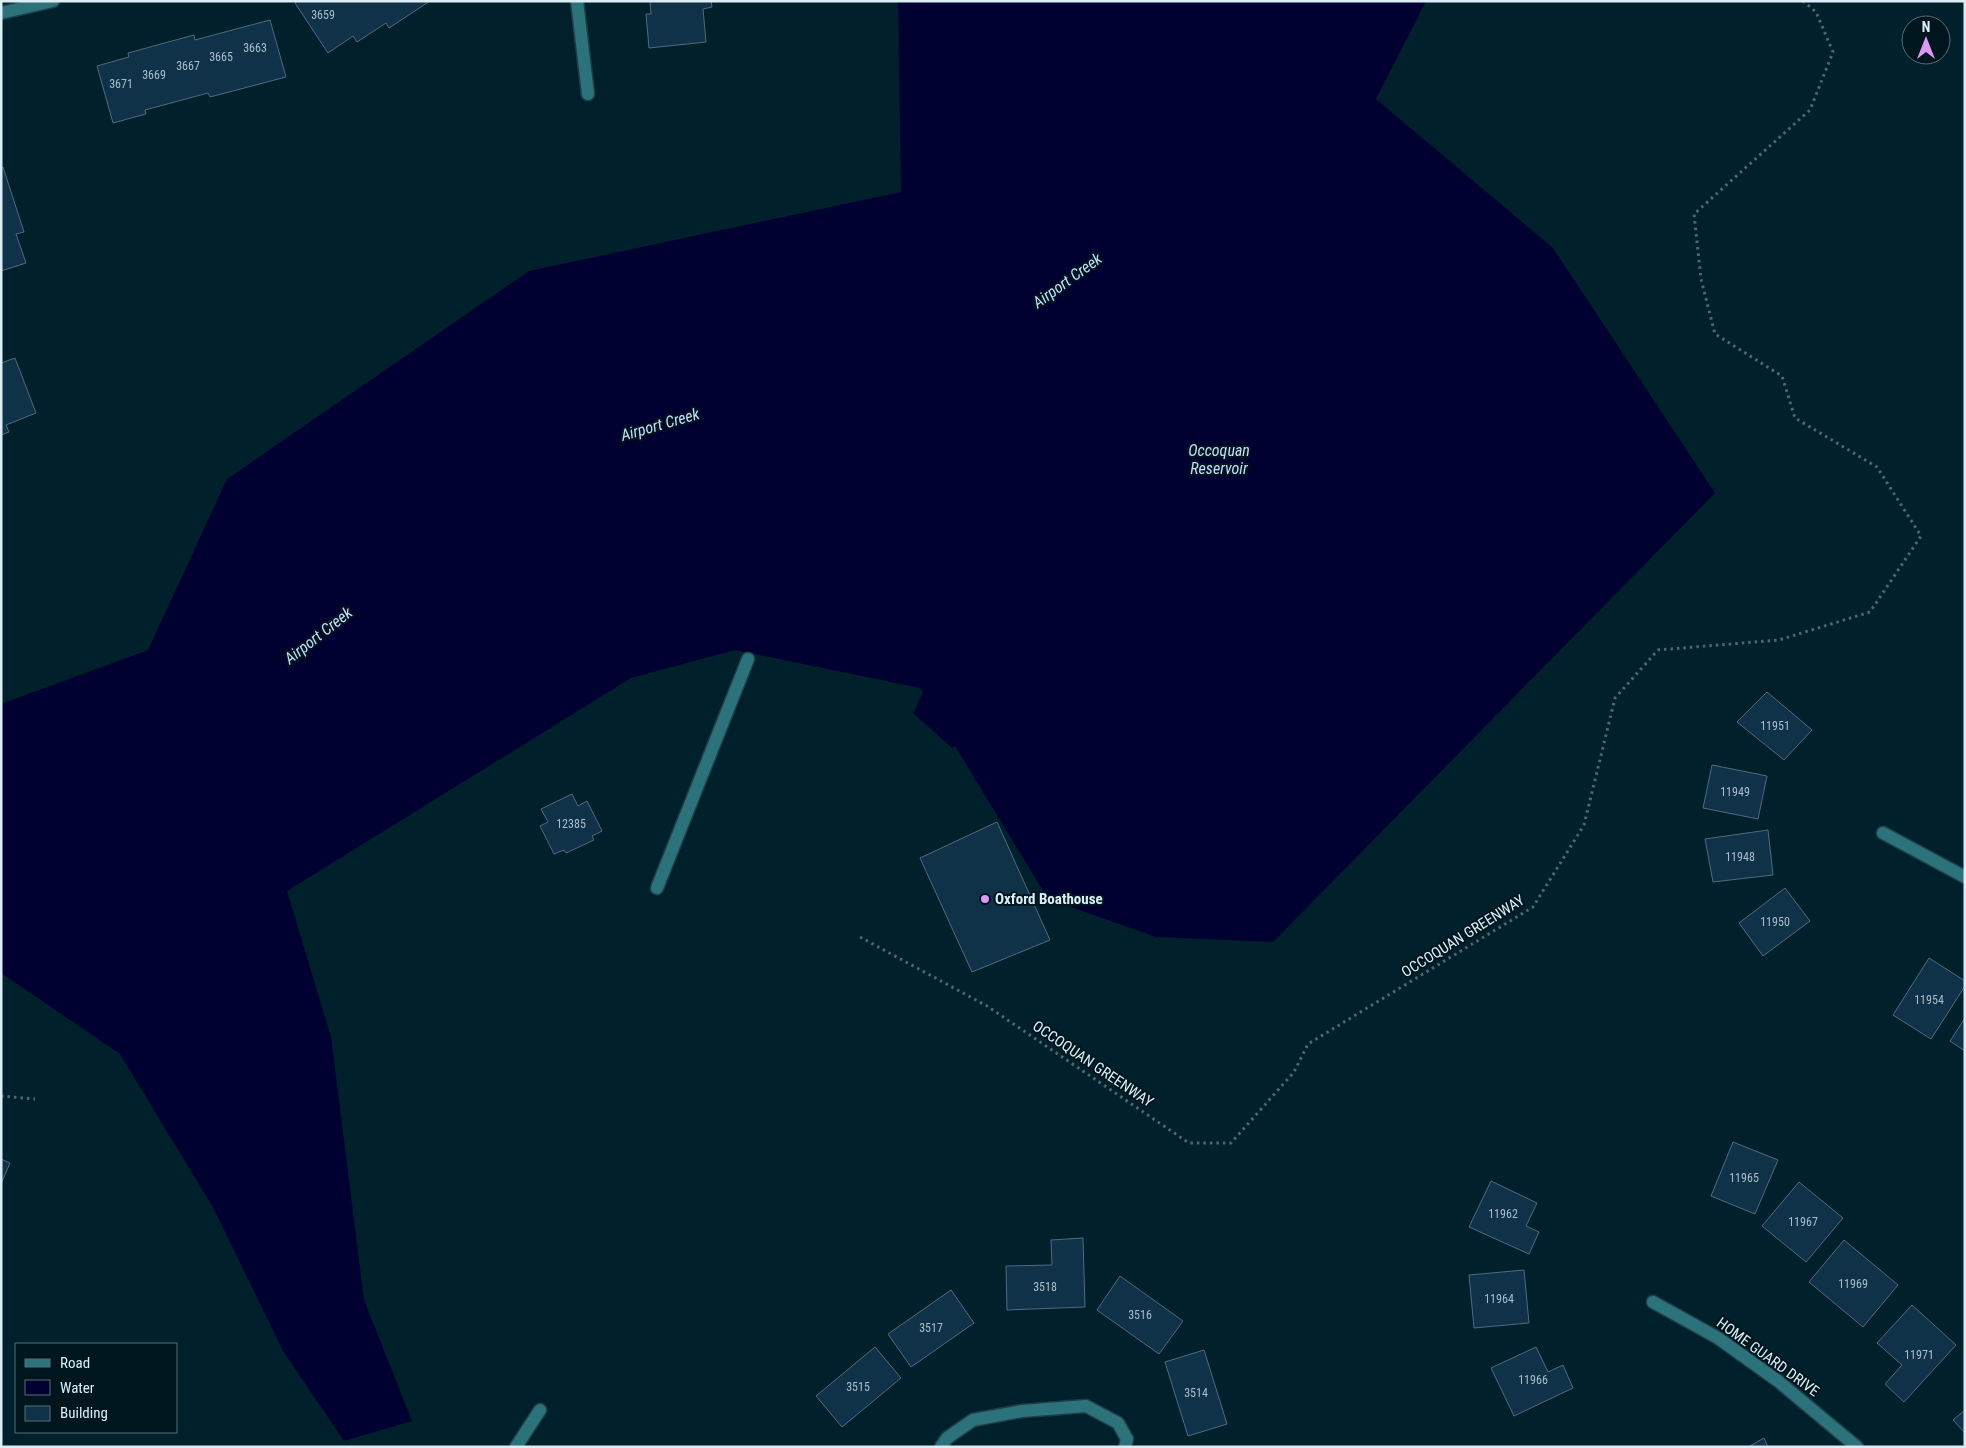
<svg xmlns="http://www.w3.org/2000/svg" width="1966" height="1448" font-family="'Roboto Condensed',sans-serif">
<style>
.water{fill:#000130}
.building{fill:#103249;stroke:#506a7f}
.lines{fill:none;stroke-linecap:round;stroke-linejoin:round}
.lane-casing{stroke:#1f3d48;stroke-width:15}
.street-casing{stroke:#1f3d48;stroke-width:15}
.path{stroke:#4d6873;stroke-width:3;stroke-dasharray:2.5 4;stroke-linecap:butt}
.lane{stroke:#2c727a;stroke-width:12}
.street{stroke:#2c727a;stroke-width:12}
.poi-dot{fill:#db99f5;stroke:#00161f;stroke-width:2}
.labels{text-anchor:middle;stroke-width:4;stroke-linejoin:round;paint-order:stroke}
.number-label{font-size:12px;fill:#a8bfcb}
.poi-label{font-size:15px;font-weight:bold;fill:#dbeef6;stroke:#00161f;text-anchor:start}
.street-label{font-size:15px;fill:#dbeef6;stroke:#00161f}
.water-label{font-size:16px;font-style:italic;fill:#c7dbfc;stroke:#00161f}
</style>
<rect width="100%" height="100%" fill="#00202c"/>
<path class="water" d="M898 1H1426L1376 99 1553 248 1715 493 1273 942 1156 937 1048 899 955 746 952 748 913 713 923 693 920 688 735 650 631 678 287 891 331 1037 364 1300 412 1421 344 1441 283 1351 214 1209 120 1054 1 973V704L148 650 227 479 529 271 901 192Z"/>
<path class="building" d="M298 1H430L389 28 386 23 357 42 353 36 328 53 295 3Z
M650 1H711L712 7 703 9 706 42 649 48 646 14H651Z
M270 20 286 77 210 97 208 93 145 110 146 114 113 123 97 66 129 57 128 53 194 35 195 40Z
M3 167 24 232 16 234 26 263 1 271V168Z
M15 358 36 413 6 425 9 432 1 435V363Z
M1767 692 1812 730 1784 760 1737 722Z
M1712 765 1767 776 1758 819 1703 808Z
M572 794 578 806 587 801 602 831 592 836 594 840 566 853 564 850 554 854 540 826 548 822 541 809Z
M997 822 1050 940 972 972 920 858Z
M1768 830 1773 875 1713 882 1705 839Z
M1785 888 1810 921 1763 956 1739 923Z
M1929 958 1965 981V986L1931 1039 1893 1015Z
M1965 1018V1051L1950 1041Z
M1733 1142 1778 1160 1755 1214 1711 1196Z
M1 1159 10 1163 1 1184Z
M1491 1181 1537 1203 1526 1226 1539 1232 1529 1254 1469 1227Z
M1799 1182 1843 1218 1806 1262 1762 1226Z
M1083 1238 1085 1307 1007 1310 1006 1266 1052 1265 1051 1240Z
M1844 1240 1898 1285 1863 1327 1809 1282Z
M1524 1270 1529 1323 1474 1328 1469 1275Z
M1120 1276 1183 1321 1159 1354 1097 1310Z
M951 1290 974 1323 911 1367 888 1334Z
M1912 1305 1956 1345 1904 1402 1885 1384 1902 1365 1877 1343Z
M875 1347 901 1378 842 1427 816 1396Z
M1536 1347 1548 1372 1563 1365 1573 1388 1514 1416 1491 1368Z
M1204 1350 1227 1424 1188 1436 1165 1362Z
M1965 1410V1433L1953 1420Z
M1764 1438 1768 1447H1748Z"/>
<g class="lines">
<g class="lane-casing">
<path id="lane" d="M657 888 748 659
M941 1447 947 1438 973 1420 1022 1411 1086 1406 1118 1423 1127 1439 1125 1447"/>
</g>
<g class="street-casing">
<path id="street" d="M577 1 588 94
M1 13 53 1
M1883 833 1965 877
M1653 1302 1718 1338 1778 1381 1857 1447
M516 1447 540 1410"/>
</g>
<path class="path" d="M860 937 987 1006 1189 1143H1231L1294 1072 1308 1044 1533 907 1584 825 1615 698 1658 650 1779 640 1870 612 1921 536 1877 467 1795 418 1782 376 1715 334 1701 279 1694 214 1810 110 1833 52 1816 12 1803 1
M1 1096 35 1099"/>
<use href="#lane" class="lane"/>
<use href="#street" class="street"/>
</g>
<circle class="poi-dot" cx="985" cy="899" r="5"/>
<g class="labels">
<g class="number-label">
<text x="323" y="19">3659</text>
<text x="255" y="52">3663</text>
<text x="221" y="61">3665</text>
<text x="188" y="70">3667</text>
<text x="154" y="79">3669</text>
<text x="121" y="88">3671</text>
<text x="1775" y="730">11951</text>
<text x="1735" y="796">11949</text>
<text x="571" y="828">12385</text>
<text x="1740" y="861">11948</text>
<text x="1775" y="926">11950</text>
<text x="1929" y="1004">11954</text>
<text x="1744" y="1182">11965</text>
<text x="1503" y="1218">11962</text>
<text x="1803" y="1226">11967</text>
<text x="1853" y="1288">11969</text>
<text x="1045" y="1291">3518</text>
<text x="1499" y="1303">11964</text>
<text x="1140" y="1319">3516</text>
<text x="931" y="1332">3517</text>
<text x="1919" y="1359">11971</text>
<text x="1533" y="1384">11966</text>
<text x="858" y="1391">3515</text>
<text x="1196" y="1397">3514</text>
</g>
<g class="poi-label">
<text x="995" y="904">Oxford Boathouse</text>
</g>
<g class="street-label">
<text transform="translate(1463 936) rotate(-32)" y="5">OCCOQUAN GREENWAY</text>
<text transform="translate(1093 1064) rotate(34)" y="5">OCCOQUAN GREENWAY</text>
<text transform="translate(1768 1357) rotate(36)" y="5">HOME GUARD DRIVE</text>
</g>
<g class="water-label">
<text transform="translate(1067 280) rotate(-36)" y="6">Airport Creek</text>
<text transform="translate(660 424) rotate(-16)" y="6">Airport Creek</text>
<text x="1219" y="456">Occoquan<tspan x="1219" dy="18">Reservoir</tspan></text>
<text transform="translate(318 635) rotate(-38)" y="6">Airport Creek</text>
</g>
</g>
<rect width="1966" height="1448" fill="none" stroke="#dbeef6" stroke-width="5"/>
<rect x="15" y="1343" width="162" height="90" fill="#00161f" stroke="#586c75"/>
<rect x="25" y="1359" width="25" height="8" fill="#2c727a" stroke="#586c75"/>
<text x="60" y="1368" font-size="15" fill="#dbeef6">Road</text>
<rect x="25" y="1380" width="25" height="15" fill="#000130" stroke="#586c75"/>
<text x="60" y="1393" font-size="15" fill="#dbeef6">Water</text>
<rect x="25" y="1406" width="25" height="15" fill="#103249" stroke="#586c75"/>
<text x="60" y="1418" font-size="15" fill="#dbeef6">Building</text>
<g transform="translate(1926 40)"><circle r="24" fill="#00161f" stroke="#586c75"/>
<path d="M0-4L9 19L0 12L-9 19Z" fill="#db99f5"/>
<text y="-8" font-size="14" font-weight="bold" text-anchor="middle" fill="#dbeef6">N</text>
</g>
</svg>
